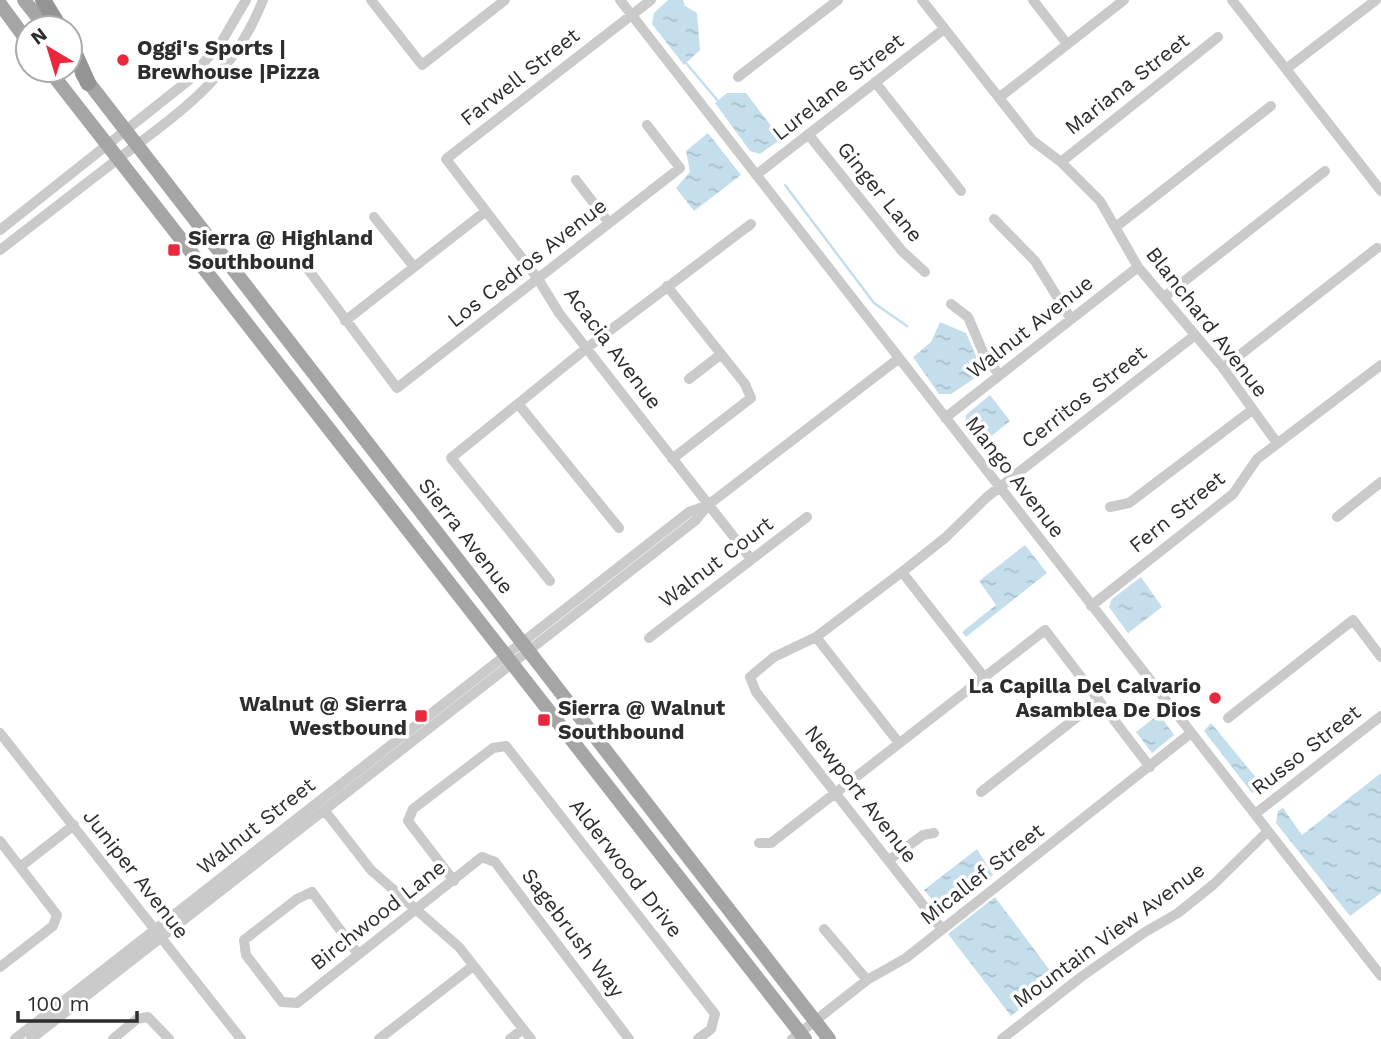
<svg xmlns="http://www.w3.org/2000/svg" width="1381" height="1039" font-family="'Work Sans',sans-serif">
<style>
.water{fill:url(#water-ripples)}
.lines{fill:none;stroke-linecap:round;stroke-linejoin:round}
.stream{stroke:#c4deec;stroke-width:2.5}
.minor{stroke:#cacaca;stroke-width:10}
.major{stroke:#a5a5a5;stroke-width:14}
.highway{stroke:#949494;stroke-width:16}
.poi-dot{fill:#ea283d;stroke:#fff;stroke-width:2.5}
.labels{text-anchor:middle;stroke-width:7;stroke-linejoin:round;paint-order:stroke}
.poi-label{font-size:21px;font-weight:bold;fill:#2d2d2d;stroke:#fff;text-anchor:start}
.street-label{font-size:21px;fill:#2d2d2d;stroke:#fff}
</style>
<defs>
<pattern id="water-ripples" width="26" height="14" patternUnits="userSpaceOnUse" patternTransform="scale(1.75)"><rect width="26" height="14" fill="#c4deec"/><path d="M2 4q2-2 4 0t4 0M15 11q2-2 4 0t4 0" fill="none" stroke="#a9bfcb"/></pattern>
</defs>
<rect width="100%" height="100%" fill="#fff"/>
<path class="water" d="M668 0H683L685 6 697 13 700 50 684 65 652 24 654 13Z
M727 93H746L781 139 760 154 750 151 715 103Z
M708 133 741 175 694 211 676 188 690 172 686 151Z
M940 322 966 333 981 367 978 376 951 394H939L913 357 931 342Z
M990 395 1010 421 979 446 965 427 966 415Z
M1025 545 1047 573 966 637 962 632 996 605 979 581Z
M1141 577 1162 607 1128 633 1109 607 1112 599Z
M1159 714 1174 735 1152 753 1136 732Z
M1211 723 1263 786 1252 793 1204 731Z
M1381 773V893L1350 916 1276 823 1278 811 1283 808 1302 835Z
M977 849 993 875 948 911H942L924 890Z
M995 897 1057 980 1011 1016 948 934Z"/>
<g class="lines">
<path class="stream" d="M686 63 718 101
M785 185 874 303 907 326"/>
<path class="minor" d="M371 0 422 65 505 0
M620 0 1381 976
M651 0 446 159 538 279 559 313 751 559
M922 0 1033 141 1061 162 1100 201 1138 267 1223 368 1277 443
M1033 0 1067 44
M1232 0 1381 191
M1286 69 1376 0
M738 77 838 0
M875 82 961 191
M1000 97 1124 0
M808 134 902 251 925 272
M1061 162 1218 37
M756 175 944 29
M576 180 609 223
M374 217 414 267
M994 219 1035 261 1071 319
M1117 226 1271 106
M0 230 189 80 222 41 246 0
M0 250C38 221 76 191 114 162 179 113 232 79 263 0
M307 268 397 388 680 168 647 125
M667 286 745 384 751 398 672 459
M1164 297 1325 171
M951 304 968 317 983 352 999 375
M345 321 486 211
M1223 368 1377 248
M689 379 720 355
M519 405 619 528
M945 418 1138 267
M1110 507 1129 503 1252 410
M1337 517 1381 482
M902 572 984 677
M550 581 451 458 588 347 751 224
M1091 606 1233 494 1257 459 1381 365
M816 637 899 743
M649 638 807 517
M1228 718 1353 620 1381 657
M0 733 241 1039
M981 792 1099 700
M325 811 371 870 459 947 531 1039
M1255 814 1381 716
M0 841 57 915 53 926 0 967
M759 843H771L1045 630 1150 767
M889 860 923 835 934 833
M20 867 74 825
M454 881 408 821 413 809 493 748 506 746 715 1014 711 1029 698 1039
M824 929 867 980
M942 929 756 692 750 677 774 657 816 637 902 572 945 538 987 497 1194 336
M358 954 312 892 297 899 244 940 246 955 282 1002 297 1003 482 857 495 862 629 1039
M15 1039 689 512 708 505
M31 1039 696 520 708 505 898 359
M113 1039 137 1019 148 1017 169 1039
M379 1039 473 966
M510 1039 523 1029
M792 1039 867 980 906 958 1191 733
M1002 1039 1081 977 1145 932 1178 913 1214 884 1268 831"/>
<path class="major" d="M24 0 46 28
M0 4 28 42
M49 70 805 1039
M82 74 829 1039"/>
<path class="highway" d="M43 0 60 28
M70 43 88 83"/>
</g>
<g class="poi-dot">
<circle cx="123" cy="60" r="7"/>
<rect x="167" y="243" width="14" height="14" rx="3.5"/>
<circle cx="1215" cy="698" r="7"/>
<rect x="414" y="709" width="14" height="14" rx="3.5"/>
<rect x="537" y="713" width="14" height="14" rx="3.5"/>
</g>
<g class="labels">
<g class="poi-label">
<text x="137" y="55">Oggi's Sports |<tspan x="137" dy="24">Brewhouse |Pizza</tspan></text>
<text x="188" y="245">Sierra @ Highland<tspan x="188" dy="24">Southbound</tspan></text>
<text x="1201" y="693" text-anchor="end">La Capilla Del Calvario<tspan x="1201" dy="24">Asamblea De Dios</tspan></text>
<text x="407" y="711" text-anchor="end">Walnut @ Sierra<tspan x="407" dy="24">Westbound</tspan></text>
<text x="558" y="715">Sierra @ Walnut<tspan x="558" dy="24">Southbound</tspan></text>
</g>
<g class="street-label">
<text transform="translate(520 77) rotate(-38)" y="7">Farwell Street</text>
<text transform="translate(1127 84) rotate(-38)" y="7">Mariana Street</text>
<text transform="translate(838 87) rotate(-38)" y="7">Lurelane Street</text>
<text transform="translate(880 192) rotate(51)" y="7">Ginger Lane</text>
<text transform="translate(527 263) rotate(-38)" y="7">Los Cedros Avenue</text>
<text transform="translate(1207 322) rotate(52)" y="7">Blanchard Avenue</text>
<text transform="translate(1030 327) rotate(-38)" y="7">Walnut Avenue</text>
<text transform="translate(613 348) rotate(53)" y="7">Acacia Avenue</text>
<text transform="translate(1084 397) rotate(-38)" y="7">Cerritos Street</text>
<text transform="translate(1015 477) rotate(52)" y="7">Mango Avenue</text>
<text transform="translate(1177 512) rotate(-39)" y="7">Fern Street</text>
<text transform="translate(466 536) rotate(52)" y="7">Sierra Avenue</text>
<text transform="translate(716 562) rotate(-37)" y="7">Walnut Court</text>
<text transform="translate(1306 750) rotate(-38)" y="7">Russo Street</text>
<text transform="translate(861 794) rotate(52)" y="7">Newport Avenue</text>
<text transform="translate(256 826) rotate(-38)" y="7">Walnut Street</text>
<text transform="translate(626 868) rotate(52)" y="7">Alderwood Drive</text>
<text transform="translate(136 874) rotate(52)" y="7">Juniper Avenue</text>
<text transform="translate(982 874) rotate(-38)" y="7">Micallef Street</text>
<text transform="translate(378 915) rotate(-38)" y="7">Birchwood Lane</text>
<text transform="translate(573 933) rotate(53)" y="7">Sagebrush Way</text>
<text transform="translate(1109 935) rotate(-36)" y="7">Mountain View Avenue</text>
</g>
</g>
<g transform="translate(49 49) rotate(322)"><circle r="33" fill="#ffffff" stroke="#ababab" stroke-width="2"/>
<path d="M0-5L12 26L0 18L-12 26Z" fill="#ea283d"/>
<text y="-10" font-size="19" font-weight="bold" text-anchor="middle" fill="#2d2d2d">N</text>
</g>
<path d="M18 1011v10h119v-10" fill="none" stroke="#2d2d2d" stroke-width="3.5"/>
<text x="28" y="1011" font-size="21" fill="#2d2d2d" stroke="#ffffff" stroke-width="5" paint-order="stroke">100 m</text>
</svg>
